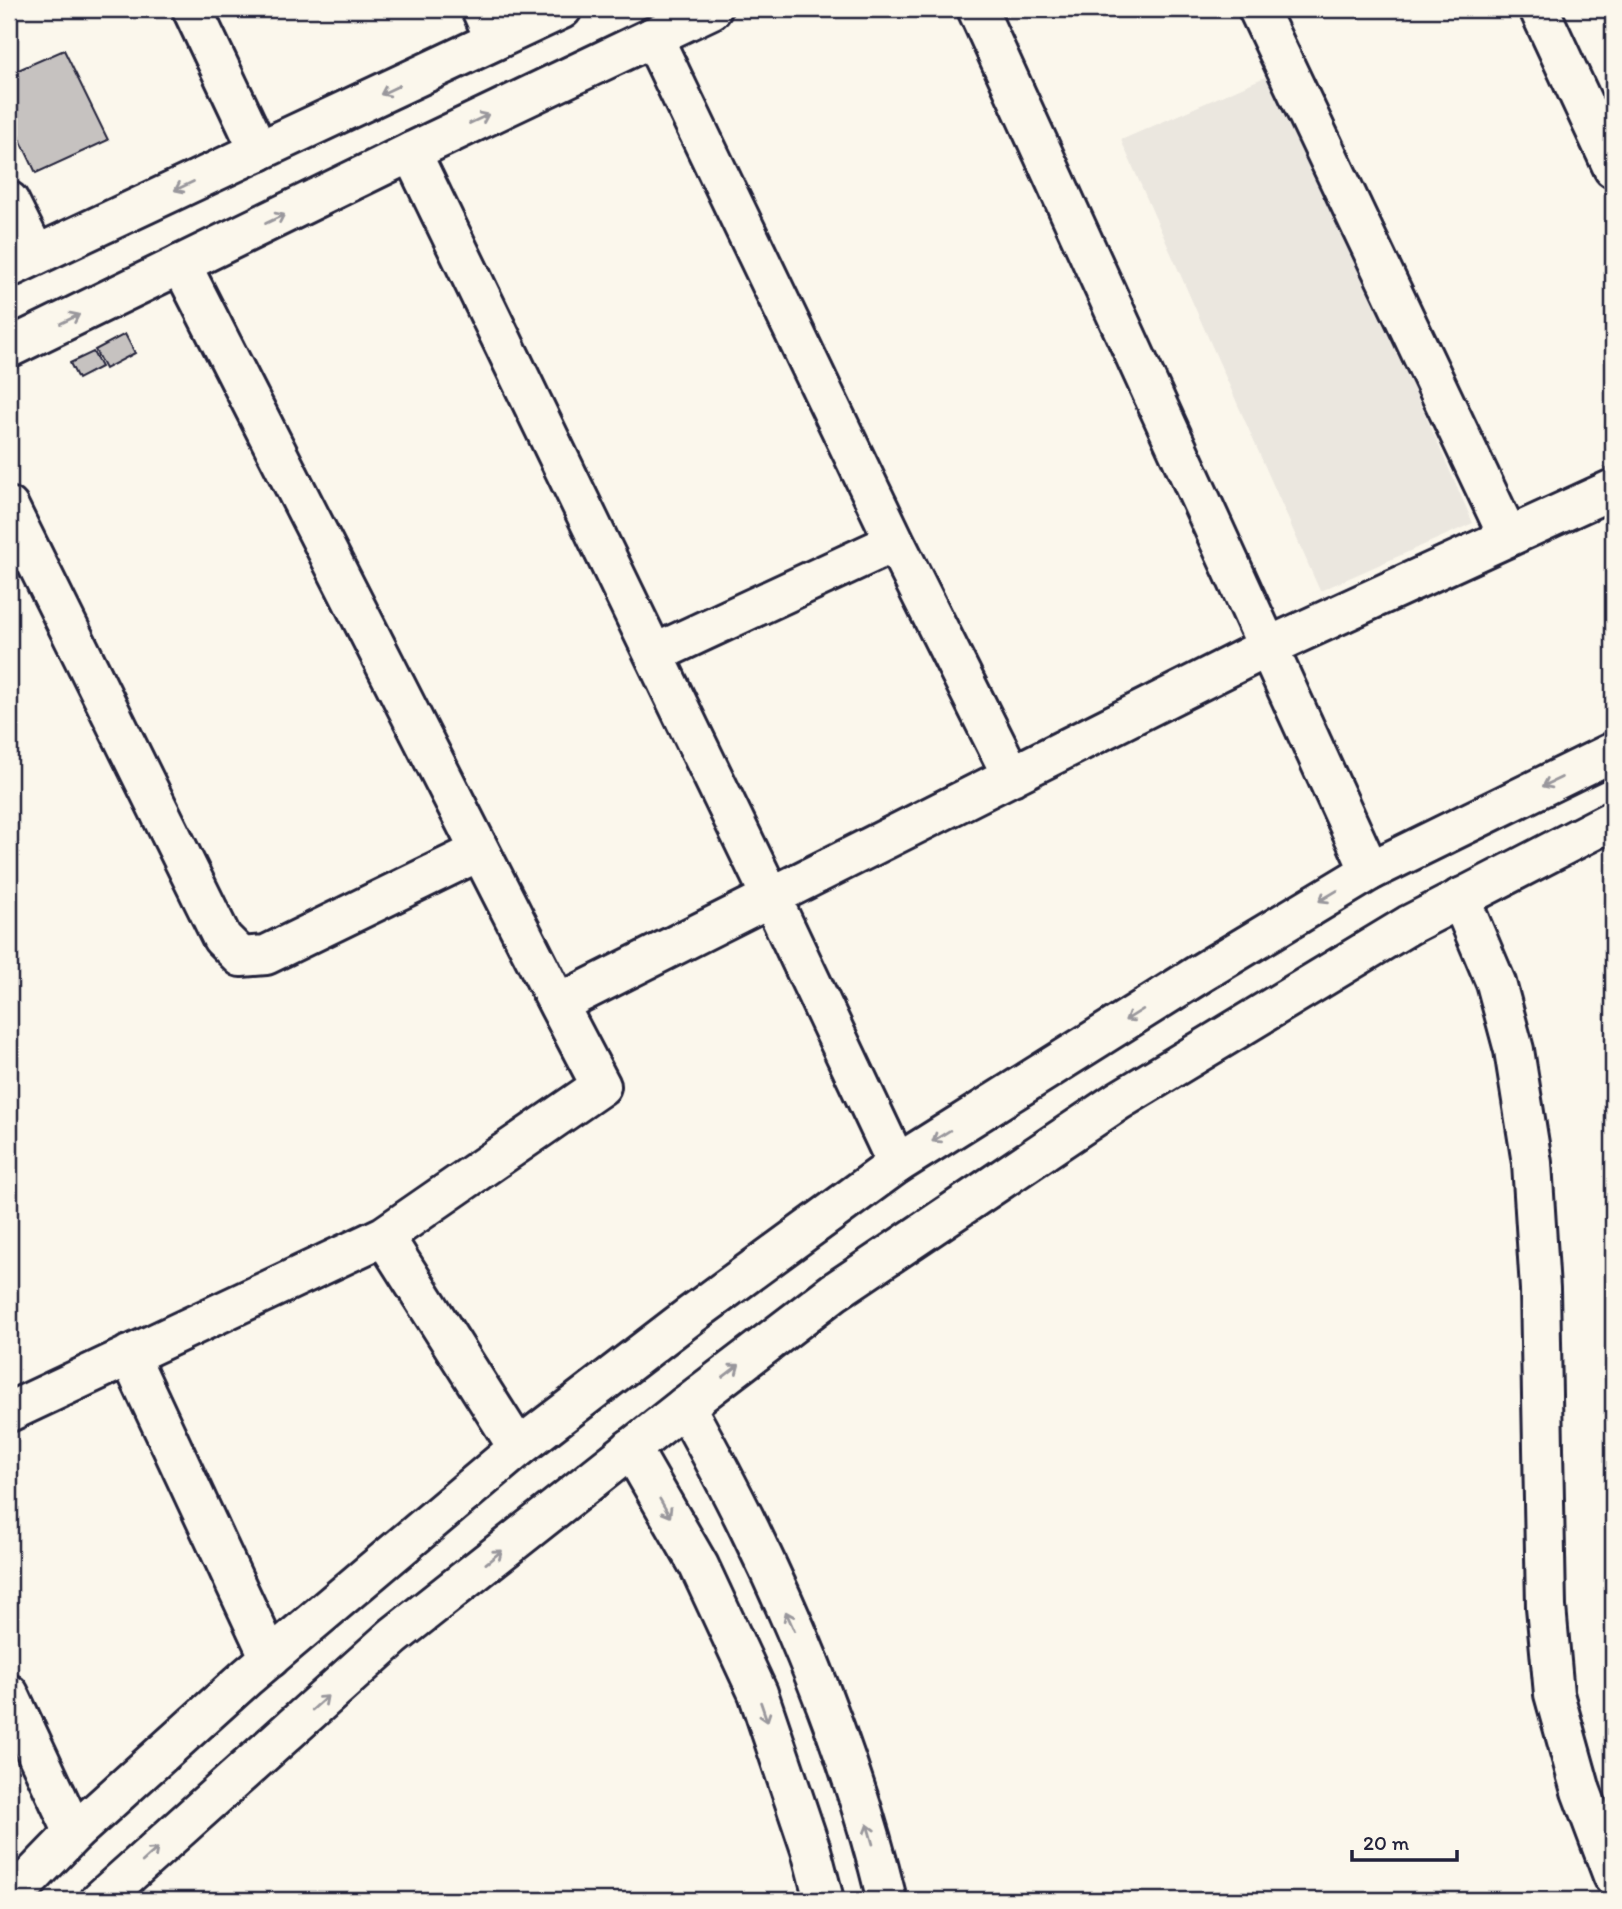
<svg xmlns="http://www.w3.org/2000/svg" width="1622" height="1909" font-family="Itim,sans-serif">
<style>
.built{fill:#ebe7df}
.building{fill:#c6c2c0;stroke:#22223b;stroke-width:2}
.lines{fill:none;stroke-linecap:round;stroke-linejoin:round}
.minor-casing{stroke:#22223b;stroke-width:44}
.tertiary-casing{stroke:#22223b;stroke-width:44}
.secondary-casing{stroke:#22223b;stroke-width:44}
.primary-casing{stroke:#22223b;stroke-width:44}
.minor{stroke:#fbf7ec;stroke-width:38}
.tertiary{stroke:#fbf7ec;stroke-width:38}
.secondary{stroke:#fbf7ec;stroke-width:38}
.primary{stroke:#fbf7ec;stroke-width:38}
.oneway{stroke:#99979c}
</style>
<rect width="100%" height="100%" fill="#fbf7ec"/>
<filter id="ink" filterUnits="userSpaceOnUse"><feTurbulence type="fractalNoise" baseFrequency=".0143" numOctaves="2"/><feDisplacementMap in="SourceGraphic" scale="14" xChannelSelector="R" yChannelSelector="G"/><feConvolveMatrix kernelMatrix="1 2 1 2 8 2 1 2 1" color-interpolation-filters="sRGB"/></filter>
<g filter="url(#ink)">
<path class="built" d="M1274 73 1473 523 1320 591 1121 140Z"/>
<path class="building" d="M64 50 108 140 36 173 9 116V74Z
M125 334 135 353 105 369 95 350Z
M93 352 101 367 78 379 70 363Z"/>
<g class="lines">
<g class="minor-casing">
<path id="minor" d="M192 9 259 151
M481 9 495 40
M977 9 1370 871
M1258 9 1508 536
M1539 9 1613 168
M653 37 895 542 1012 776
M411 152 771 897 897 1164
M9 201 36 255
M181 264 558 1004
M9 507 222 938 241 957 266 955 480 851
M654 654 895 542
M1460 898 1496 983 1514 1050 1532 1163 1540 1289 1546 1607 1554 1694 1581 1791 1613 1876
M384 1236 518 1448
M129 1355 270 1658
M9 1412 384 1236 601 1086 558 1004 1268 647 1613 489
M9 1694 74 1833"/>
</g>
<g class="tertiary-casing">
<path id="tertiary" d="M685 1406C707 1446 729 1487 749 1528 807 1647 856 1772 887 1900
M631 1448 699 1566 758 1693 811 1850 824 1900"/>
</g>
<g class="secondary-casing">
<path id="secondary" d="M9 268 562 9
M9 348 411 152 712 9"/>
</g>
<g class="primary-casing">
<path id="primary" d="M9 1900 74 1833 247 1677 518 1448 691 1315 897 1164 1201 973 1370 871 1613 752
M100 1900 394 1636 685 1406 834 1292 1118 1101 1409 925 1613 820"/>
</g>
<use href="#minor" class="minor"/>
<use href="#tertiary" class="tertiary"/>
<use href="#secondary" class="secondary"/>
<use href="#primary" class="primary"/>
</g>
<defs><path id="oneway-shaft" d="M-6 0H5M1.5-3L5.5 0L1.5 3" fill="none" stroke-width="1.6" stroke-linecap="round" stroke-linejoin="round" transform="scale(1.75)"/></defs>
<g class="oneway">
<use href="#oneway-shaft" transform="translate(390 90) rotate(155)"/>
<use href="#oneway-shaft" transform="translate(479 119) rotate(-25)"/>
<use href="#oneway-shaft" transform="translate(184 186) rotate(155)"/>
<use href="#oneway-shaft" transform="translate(275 219) rotate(-26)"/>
<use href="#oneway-shaft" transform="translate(70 319) rotate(-26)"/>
<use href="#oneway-shaft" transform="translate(1552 782) rotate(154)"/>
<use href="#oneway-shaft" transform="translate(1328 896) rotate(149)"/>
<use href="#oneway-shaft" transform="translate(1134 1015) rotate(148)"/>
<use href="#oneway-shaft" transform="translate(941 1136) rotate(148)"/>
<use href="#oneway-shaft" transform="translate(731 1371) rotate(-38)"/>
<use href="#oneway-shaft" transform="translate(665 1508) rotate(60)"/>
<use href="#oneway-shaft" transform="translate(494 1557) rotate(-39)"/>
<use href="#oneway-shaft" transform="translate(790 1621) rotate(-114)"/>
<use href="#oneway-shaft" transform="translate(320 1703) rotate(-42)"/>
<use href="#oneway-shaft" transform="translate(764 1712) rotate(71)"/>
<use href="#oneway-shaft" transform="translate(870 1834) rotate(-106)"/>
<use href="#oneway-shaft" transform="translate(150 1855) rotate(-42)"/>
</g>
</g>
<rect width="1622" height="1909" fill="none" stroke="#fbf7ec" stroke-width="35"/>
<rect x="18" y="18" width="1587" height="1874" fill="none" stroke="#22223b" stroke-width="2.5" filter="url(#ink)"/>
<path d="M1352 1850v10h105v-10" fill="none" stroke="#22223b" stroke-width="3.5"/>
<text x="1363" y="1850" font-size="21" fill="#22223b" stroke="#fbf7ec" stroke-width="5" paint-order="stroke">20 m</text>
</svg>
